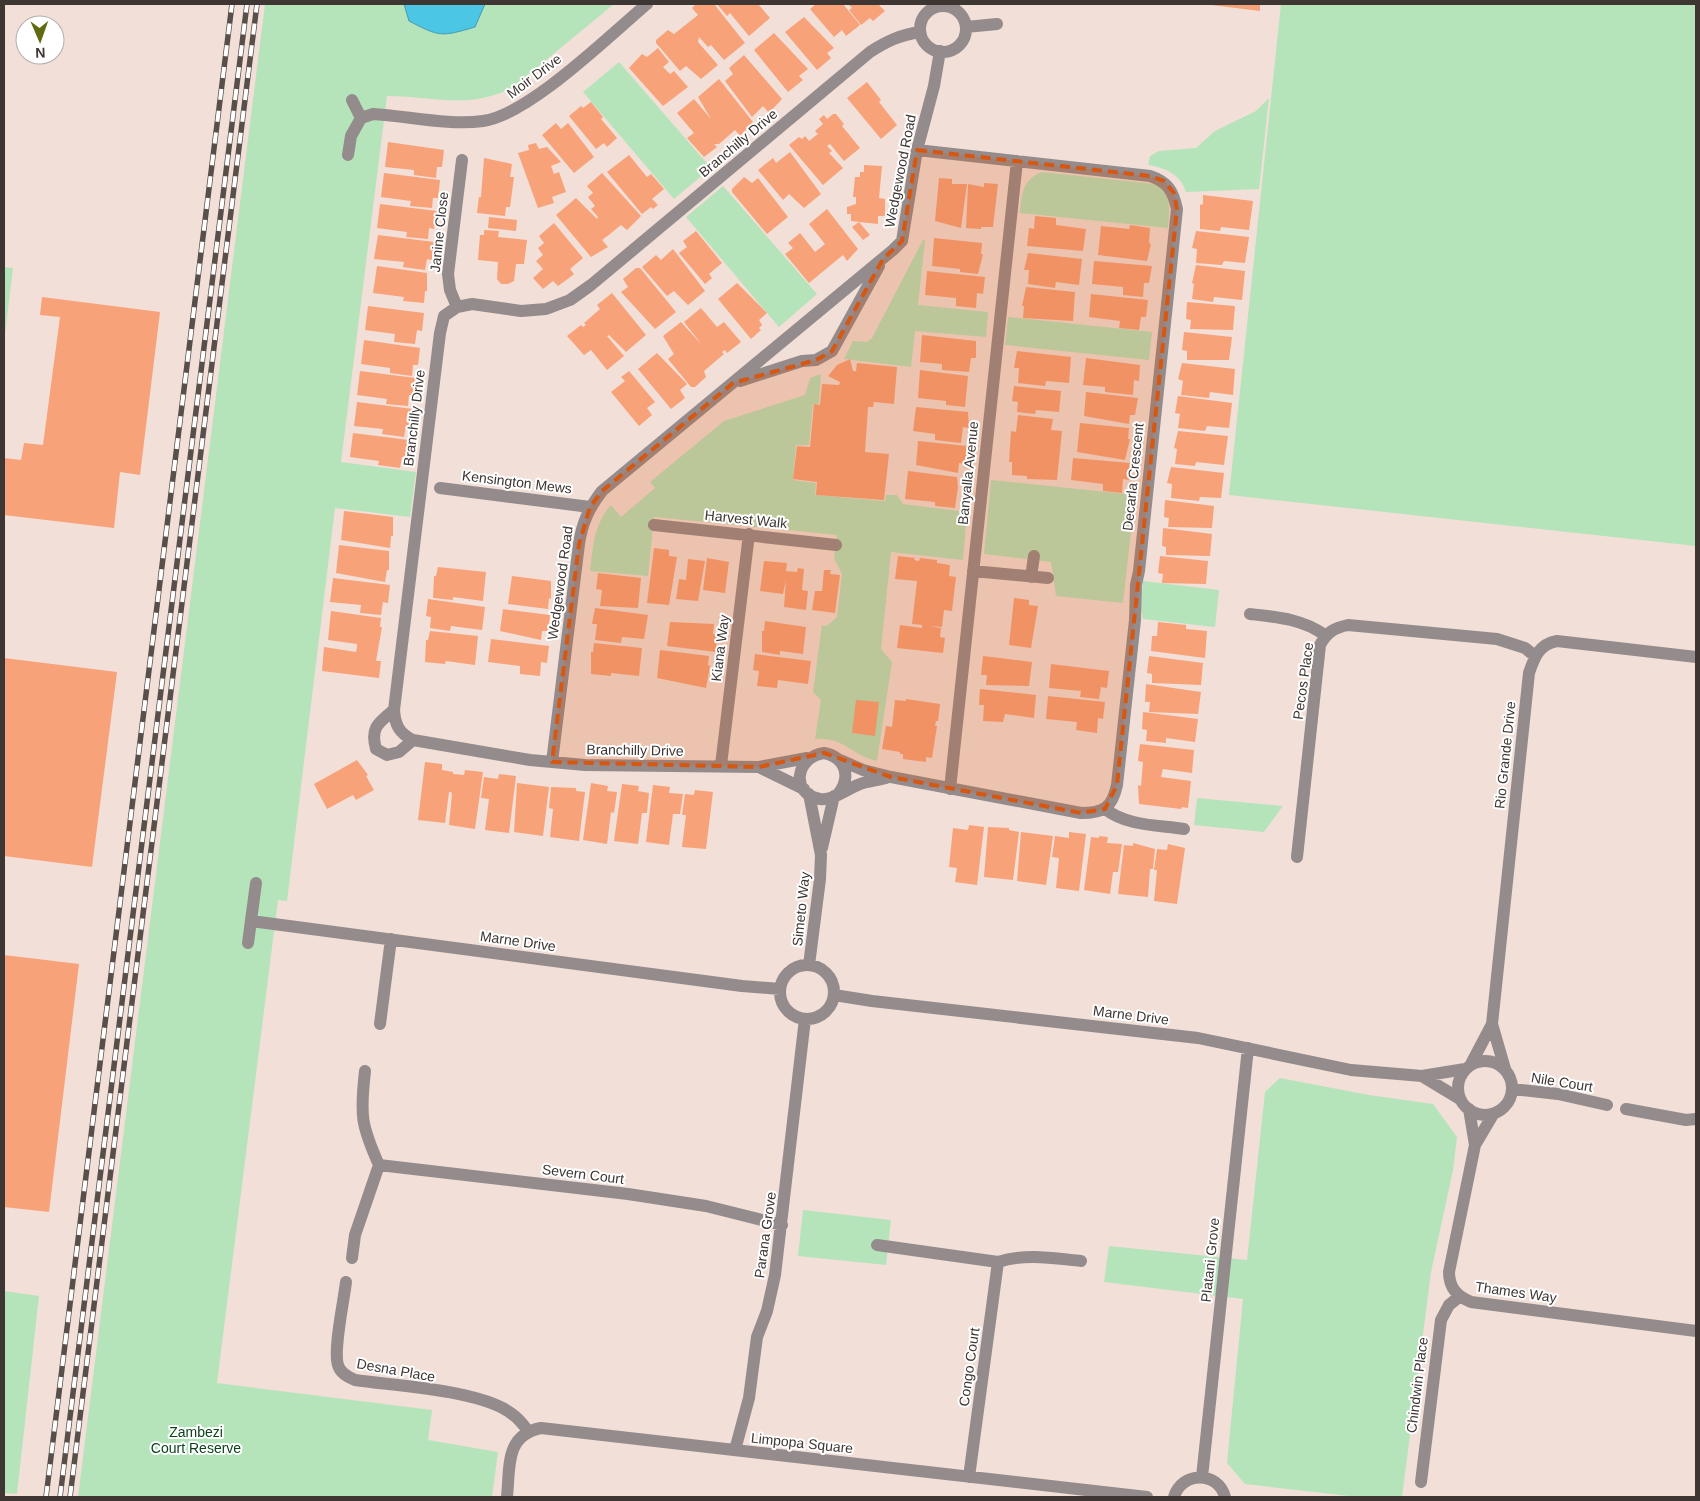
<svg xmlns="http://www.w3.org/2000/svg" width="1700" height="1501" font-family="Helvetica,sans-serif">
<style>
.green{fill:#b5e4bb}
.water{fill:#4bc6e5;stroke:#479bb0}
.building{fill:#f8a27a}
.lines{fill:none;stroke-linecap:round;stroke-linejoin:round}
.minor{stroke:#948b8d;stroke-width:12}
.rail-casing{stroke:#584f4b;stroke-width:5.5}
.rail{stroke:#fff;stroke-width:4;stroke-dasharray:11;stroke-linecap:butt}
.marked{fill:#d75610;fill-opacity:0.2;stroke:#d75610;stroke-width:4;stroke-dasharray:10 6;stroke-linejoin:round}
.labels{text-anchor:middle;stroke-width:4;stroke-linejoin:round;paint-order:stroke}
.street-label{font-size:14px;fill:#3e3633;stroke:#fff}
.park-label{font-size:14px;fill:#0a421a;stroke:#fff}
</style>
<rect width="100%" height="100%" fill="#f2dfd7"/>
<path class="green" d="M265 4H614L512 88C466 110 434 96 387 96L341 462 416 472 410 517 335 508 287 901 278 900 217 1383 432 1410 428 1440 498 1452 492 1497H78Z
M1281 4H1696V546L1229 495Z
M619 62 711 168 674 199 583 92Z
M1269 98 1259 189 1186 192C1180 174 1166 168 1148 165L1150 156 1159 151 1196 148 1215 131 1256 111Z
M1042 172 1155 184C1173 192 1169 212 1168 228L1020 213C1022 193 1022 180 1042 172Z
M723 186 817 294 779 327 686 217Z
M923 240H925L918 305 988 312 986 337 915 331 911 367 844 359 853 341 867 342 872 338Z
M4 267 13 268 4 343Z
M1008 317 1152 332 1149 360 1005 345Z
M821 374 819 404H813L809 445H796L793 480 816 483 815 495 885 501 886 495H897L903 504 967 512 963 560 891 552 881 649 892 662 877 761C851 756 846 737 815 739L821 700 813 692 822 625 827 626 837 617 842 574 834 558 837 535 654 517 648 576 590 571C593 547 594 524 611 505L621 517 655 488 650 482 724 421 805 395 810 378Z
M991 480 1135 495 1123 603 1056 596 1051 562 984 554Z
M1143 581 1219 590 1215 627 1143 619 1141 607Z
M1197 798 1283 806 1264 832 1194 825Z
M1280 1078 1369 1095 1433 1104 1457 1137 1453 1170 1431 1272 1402 1497H1358L1245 1484 1227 1463 1243 1299 1104 1282 1109 1246 1247 1260 1265 1092Z
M803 1210 891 1220 886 1265 798 1256Z
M4 1291 39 1296 17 1494 4 1493Z"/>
<path class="water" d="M404 4H485L475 27C441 37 440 37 409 21Z"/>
<path class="building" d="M696 4H714L745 43 724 60 711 45 708 47 699 37 698 42 718 65 701 79 686 66 680 71 656 43V40L668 30 674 34 698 15 692 8Z
M717 4H758L770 18 749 36 730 13 727 16Z
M816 4H843L860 25 846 36 842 30 834 37 810 9Z
M848 4H878L885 11 873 21 870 18 861 25 849 10 852 8Z
M1203 4H1260V11Z
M804 17 834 48 827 53 831 58 817 70 785 32Z
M774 33 808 69 799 76 803 80 788 92 754 50Z
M658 48 669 62 663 67 670 74 674 71 688 87 663 106 629 68 642 54 647 57Z
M744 55 782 99 769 113 763 106 752 117 725 81 733 74 729 68Z
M719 79 753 122 740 136 735 130 719 144H714L717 147 704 157 687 138 694 133 677 113 694 99 711 119 698 97Z
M867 82 881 100 879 102 897 125 881 139 847 98Z
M591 102 603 117 601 119 617 138 607 147 604 143 596 149 569 116 581 106 583 108Z
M833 114H836L844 124 842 126 860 148 844 161 830 144 827 146 832 151 829 153 843 168 823 185 789 145 799 137 802 139 805 136 809 141 818 134 815 131 823 124 819 119 824 115 827 119Z
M556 123 561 129 568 123 594 157 574 173 542 135Z
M388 142 444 150 442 167H437L436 178 414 175V170L385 167Z
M536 143 539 149 547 147 561 162 551 166 554 174 559 172 566 192 552 197 554 203 538 208 518 153 529 150 528 145Z
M790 152 821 194 804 208 789 194 783 200 758 170 773 158 776 163Z
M629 155 647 177 651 174 664 189 652 199 658 205 653 209 651 207 642 214 607 172Z
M484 158 512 164 510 177H514L510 207H506L505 216 477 213 479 197H481Z
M864 165 882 166 879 198 885 199V216H878V224L851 221V214H847V207L856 204V197H853L855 177H860V172H864Z
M384 173 440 180 438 198H433L432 208 410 206 411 201 381 197Z
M602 173 641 216 627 230 621 225 610 234 602 240 608 247 591 257 556 215 576 198 597 219 598 217 591 209 595 206 588 197 593 193 587 186Z
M744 177 752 183 758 178 788 217 767 234 732 192V189Z
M939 178 952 179V184H967L961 228 935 221Z
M984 183 998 184 993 227H981V229L966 228 968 184 984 187Z
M1203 195 1253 201 1249 230 1221 227 1220 231 1200 229V205L1203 204Z
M380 204 437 211 434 229 429 228 428 239 406 237 407 232 377 228Z
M827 209 858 249 847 261 843 255 809 283 785 254 793 248 788 243 800 233 815 252 825 244 809 224Z
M1035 216 1056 218V225L1086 229 1083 251 1027 246 1029 228 1034 229Z
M489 217 517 220 516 231 488 228Z
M859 222 870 235 863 240 852 227Z
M554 223 583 258 570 269 574 274 569 278 558 286 553 281 543 289 533 278 543 269 536 261 543 255 538 248 544 243 539 236Z
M1130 225 1150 228 1149 243 1151 244 1147 261 1098 255 1101 226 1129 229Z
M484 230 499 231 498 237 527 240 524 264H516L514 281 508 284H501L497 279 498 262 478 260 480 235H484Z
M696 231 722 263 709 274 712 278 705 284 679 253 687 247 683 241Z
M1196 231 1249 237 1245 263 1224 261 1222 265 1196 263 1197 249 1192 248Z
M378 235 434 242 432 260 427 259 425 270 403 267 404 262 374 259Z
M934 238 982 243 981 254H983L978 274 960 272V269L932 266Z
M673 249 705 291 688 305 674 291 667 296 642 267 656 255 661 260Z
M1028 253 1082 259 1079 285 1056 282 1055 288 1028 284 1029 270H1024Z
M1094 261 1152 266 1149 283H1144L1143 297 1123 295V287L1092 284Z
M1196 265 1245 271 1242 300 1214 297 1213 302 1192 299 1194 284 1192 283Z
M377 266 427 273V291H425L424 303 403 301 404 297 373 293Z
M636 268H640L676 312 655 329 621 292 628 287 623 279Z
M927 271 985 277 983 294 977 293 976 308 956 306V298L925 295Z
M737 283 767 313 759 320 762 325 759 328 761 330 751 339 718 299Z
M1026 287 1075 292 1073 321 1023 318 1024 306H1022Z
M612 293 646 335 626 352 609 335 607 336 624 356 607 370 591 350 584 355 567 336 581 325 583 327 586 325 584 323 600 309 597 305Z
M1091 294 1148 300 1146 317H1141L1139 330 1119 328 1120 321 1089 317Z
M42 297 160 312 140 475 120 472 114 528 4 515V458L21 460 24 443 43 445 60 317 40 315Z
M1187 302 1235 306 1233 330 1190 329 1191 320 1186 319Z
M368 306 424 313 422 331 417 330 415 344 394 342 395 334 365 330Z
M701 308 717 327 724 322 741 342 727 353 725 350 722 352 724 354 704 371 706 377 695 387H691L668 359 674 354 663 336 681 322 702 345 684 322Z
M1184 332 1232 337 1229 360H1187V351L1182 350Z
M922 335 976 341V358H971L969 372 942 370V364L920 362Z
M364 340 420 348 418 365H413L412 376 390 373V368L361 364Z
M1017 351 1071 357 1069 383 1046 381 1045 386 1018 383 1019 368H1014Z
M657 353 687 384 680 390 685 398 671 409 638 369Z
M1086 358 1140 365 1139 381 1134 380 1133 395 1105 392V387L1083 385Z
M850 359 853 371H856L857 363 897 367 894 404 874 402 873 407H868L865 452 889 454 884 500 816 495 817 482 793 479 797 446 810 447 814 404 820 405 822 384 839 385 840 382 828 376 837 365Z
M1182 363 1235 369 1233 395 1210 392 1209 398 1181 395 1183 381 1178 379Z
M920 370 968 376 965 407 946 405V401L918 398Z
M360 371 416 378 414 396 409 395 408 406 386 404 387 399 357 395Z
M629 371 655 402 647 408 652 415 639 426 611 392 625 381 621 377Z
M1014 386 1061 391 1059 412 1036 410 1035 414 1017 412 1018 402 1012 401Z
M1086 392 1138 398 1135 415H1130L1129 424 1084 416Z
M1178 396 1232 403 1229 428 1207 426 1205 431 1178 428 1180 414 1175 413Z
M357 402 413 409 411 427 406 426 404 437 382 434 383 429 354 426Z
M916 407 968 412 969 428 963 427 961 443 935 440V434L913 431Z
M1018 415 1053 419 1051 430 1062 431 1057 480 1027 479V476L1012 475V462H1009L1011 431 1016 432Z
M1080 423 1129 428 1128 439H1130L1125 460 1077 452Z
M1178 431 1228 436 1224 465 1196 462 1195 466 1175 464 1177 449 1174 448Z
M353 433 409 440 407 457H402L400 468 378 465 379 461 350 457Z
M918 441 967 446 965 464 959 463 958 473 916 465Z
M1073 458 1130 463 1129 480 1123 479 1122 493 1103 491V484L1071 480Z
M1171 467 1224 473 1221 498 1200 497 1199 501 1171 498 1172 484 1167 483Z
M908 471 957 477 958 487 955 508 935 506V502L905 499Z
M1165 500 1214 506 1212 528 1168 527 1169 518 1164 517Z
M344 511 393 517V536H391L390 548 341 540Z
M1163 528 1212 534 1210 556 1166 555V547L1162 546Z
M339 545 389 551V570H387L385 582 336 573Z
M654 548 669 550V556L677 557 669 605 647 603Z
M898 556 915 558 914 560 919 561 920 558 937 560V563L950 565 949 576 956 577 952 611 944 610 942 627 929 626 941 628 940 637 945 638 943 653 897 648 900 625 922 628V625L912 624 917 581 895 579Z
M1160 556 1208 561 1206 584 1162 583 1163 574 1158 573Z
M707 558 729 562 725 593 703 590Z
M688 559 705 561 698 601 676 599 679 579 686 580Z
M764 561 787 563 786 571 797 572 798 568 804 569 802 590 808 591 806 610 784 607 786 580 783 594 760 591Z
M438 567 486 572 483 601 453 597V600L433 598 434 576H436Z
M824 570H831L830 574 840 575 835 613 812 610 815 591H822Z
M598 573 641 578 638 608 600 606 602 590 596 589Z
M512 576 551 581V599L549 598 548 609 508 604Z
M333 578 390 585 388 603 383 602 381 615 360 613 361 605 330 602Z
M1014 598 1029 600V605L1038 606 1031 648 1009 645Z
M428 599 485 607 482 630 451 626 450 631 430 628 431 617 426 616Z
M595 608 648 615 644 639 622 637 621 643 595 640 597 624H592Z
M503 609 550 615 548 631H542L541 640 500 631Z
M331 611 381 618 380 627H382L376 661H381L379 678 322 671 324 647 356 652 357 647V644L328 640Z
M765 621 806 627 803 654 780 651V655L762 652V631H764Z
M670 622 714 624 713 634 717 635 716 652 667 646Z
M1158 622 1186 625V629L1207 631 1205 658 1151 651 1152 636H1157Z
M430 631 478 636 475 665 446 661 445 664 425 662 426 640H428Z
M491 639 549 646 547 663 541 662 540 676 520 674V666L488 662Z
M594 643 642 648 639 676 611 673V676L591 674V652H593Z
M660 650 709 656 708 665 710 666 706 688 657 678Z
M755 654 811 661 808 684 778 680 777 688 757 686 759 671 753 670Z
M983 656 1032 662 1029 686 986 685 987 675H981Z
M1149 656 1203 663 1201 685 1152 683V674L1147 673Z
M4 658 117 672 92 867 4 856Z
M1051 664 1109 671 1107 688 1101 687 1099 699 1080 697 1081 691 1049 688Z
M1146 684 1201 692 1198 714 1149 712 1150 702H1145Z
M980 689 1036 695 1034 718 1005 714 1003 722 983 721 984 705H979Z
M1048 696 1105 702 1103 719 1098 718 1097 733 1076 730 1077 722 1046 719Z
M906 699 940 704 938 721H936L935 726H937L932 758 926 757V762L903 759V754H900V752L882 749 886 726 892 727 895 700 906 701Z
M856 700 879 702 875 736 852 733Z
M1143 712 1198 719 1195 742 1166 738V743L1146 741 1147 730 1142 729Z
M1140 744 1194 750 1192 773 1163 769 1161 777 1191 781 1188 808 1182 807 1181 809 1139 804 1138 785 1141 786 1143 762 1138 761Z
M357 760 368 775 366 776 374 790 356 800 353 795 327 809 314 784Z
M425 762 442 764V770L453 772V774L464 775 465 770 483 772 475 829 449 825 452 794 451 792H449L445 823 418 820Z
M499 774 516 776 509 833 485 830 489 799 481 798 484 777 498 779Z
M517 783 549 787 543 836 514 832Z
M591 783 608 786 607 791 617 792 614 813 611 812 607 844 583 840Z
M622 784 639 786 638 791 649 793 647 813H642L638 844 614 841Z
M653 785 670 787 669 793 683 794 680 814H673L669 845 646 842Z
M551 787 576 788V791L585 792 579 841 550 837 553 809 549 808Z
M695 790 713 792 706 849 682 847 686 815H682L685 794 694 795Z
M969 825 984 827 977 885 955 882 957 868 949 867 953 828 968 830Z
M988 827 1009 828V830L1019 832 1013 880 984 877Z
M1021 832 1053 836 1046 885 1017 881Z
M1069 832 1086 834 1079 891 1056 888 1059 858 1052 857 1055 836 1069 838Z
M1099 836 1108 837 1107 843 1122 844 1118 872H1113L1110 894 1084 890 1091 837 1099 838Z
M1133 843 1155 849 1153 869H1150L1148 897 1118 894 1124 845 1133 846Z
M1168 844 1185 848 1177 904 1154 901 1157 870H1154L1157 849 1167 850Z
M4 955 79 964 49 1212 4 1207Z"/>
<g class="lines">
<path class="minor" d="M920 29a23 23 0 1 1 46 0a23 23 0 1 1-46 0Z
M966 27 997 24
M352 100 361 118
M348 155 351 136 361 118 373 114C407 116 450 126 483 121 529 115 610 35 647 4
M457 307 450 290 448 274 462 160
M740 381 802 361 816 360 832 351 879 266
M440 488 590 507
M654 525 836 545
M973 571 1048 578
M1031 577 1034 556
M1250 614C1278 617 1302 619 1325 635
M394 710C378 723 370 728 376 749L387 755 399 752 413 740
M807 758 759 767 585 765 530 760 413 740C399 733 395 725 394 710L440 333 444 316 457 307 472 304 521 311 546 309 570 300 591 285 870 52C887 41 900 35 920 32
M840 760 863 770 891 777 1081 813C1104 813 1112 808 1117 785L1135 620 1136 585 1139 571 1177 209C1173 191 1168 182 1150 176L917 150
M552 762 579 544C582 523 589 508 602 491L893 250 902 241 917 150 934 86 940 51
M721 765 749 534
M761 768 804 789
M950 789 1017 161
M809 794 821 855 820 879 809 965
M838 794C852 777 845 757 824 753 795 757 790 794 820 799 834 801 849 787 863 783 871 781 879 780 886 778
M1105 809C1127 826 1157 825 1184 829
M822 848 834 796
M1297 857 1320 645C1327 632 1334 628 1348 625L1497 639 1525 648 1535 656
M251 921 742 986 780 989
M248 943 256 883
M780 992a27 27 0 1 1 54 0a27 27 0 1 1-54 0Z
M834 995 872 1001 1198 1038 1351 1070 1422 1076 1465 1069
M380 1024 391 939
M1492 1024 1505 1069
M1458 1088a27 27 0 1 1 54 0a27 27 0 1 1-54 0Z
M1471 1064 1492 1024 1529 673C1534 658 1539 644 1557 641L1696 657
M1422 1076 1460 1099
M1512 1089 1558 1094 1607 1105
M1469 1109 1475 1145
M1626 1109 1686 1120 1696 1119
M1494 1113 1475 1145 1449 1272C1449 1288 1457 1296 1471 1302L1696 1331
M379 1165 628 1194 706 1206 782 1225
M877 1245 998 1262C1026 1253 1052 1258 1081 1261
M352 1258 355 1235 379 1165C361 1125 360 1115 365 1071
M346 1282C344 1300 333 1350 338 1365 340 1373 348 1377 355 1380 395 1386 482 1390 512 1414 518 1418 523 1424 528 1431
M735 1450 749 1398 757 1337 767 1311 775 1275 805 1019
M969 1477 998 1262
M1202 1477 1248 1048
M1421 1482 1441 1320 1449 1305 1459 1297
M507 1497C510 1467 505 1435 541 1428L1147 1497
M1174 1497C1181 1472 1218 1470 1225 1497"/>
<g class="rail-casing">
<path id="rail" d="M46 1497 232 4
M60 1497 247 4
M70 1497 257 4"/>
</g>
<use href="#rail" class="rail"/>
</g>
<path class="marked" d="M917 150 1150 176 1164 181 1174 193 1177 209 1117 785 1105 809 1081 813 891 777 824 753 759 767 552 762 579 544 590 507 602 491 733 383 816 360 832 351 883 259 902 241Z"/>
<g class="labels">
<g class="street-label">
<text transform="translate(534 76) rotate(-37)" y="5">Moir Drive</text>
<text transform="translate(738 143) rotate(-40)" y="5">Branchilly Drive</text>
<text transform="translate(900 171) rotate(-79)" y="5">Wedgewood Road</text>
<text transform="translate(439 232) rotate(-84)" y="5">Janine Close</text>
<text transform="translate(414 418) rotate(-83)" y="5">Branchilly Drive</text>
<text transform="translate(968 473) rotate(-84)" y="5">Banyalla Avenue</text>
<text transform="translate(1133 477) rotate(-84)" y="5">Decarla Crescent</text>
<text transform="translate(517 482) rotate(7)" y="5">Kensington Mews</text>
<text transform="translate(746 519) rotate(6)" y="5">Harvest Walk</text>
<text transform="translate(560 583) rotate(-82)" y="5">Wedgewood Road</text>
<text transform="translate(720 648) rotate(-83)" y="5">Kiana Way</text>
<text transform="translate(1303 681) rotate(-82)" y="5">Pecos Place</text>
<text transform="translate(635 750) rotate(1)" y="5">Branchilly Drive</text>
<text transform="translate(1505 755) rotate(-84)" y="5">Rio Grande Drive</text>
<text transform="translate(801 909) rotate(-84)" y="5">Simeto Way</text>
<text transform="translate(518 941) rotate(8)" y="5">Marne Drive</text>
<text transform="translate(1131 1015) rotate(7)" y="5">Marne Drive</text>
<text transform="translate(1562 1082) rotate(9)" y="5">Nile Court</text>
<text transform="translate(583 1174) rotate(7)" y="5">Severn Court</text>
<text transform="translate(765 1235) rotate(-82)" y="5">Parana Grove</text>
<text transform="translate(1210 1260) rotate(-84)" y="5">Platani Grove</text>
<text transform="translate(1516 1292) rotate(8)" y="5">Thames Way</text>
<text transform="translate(969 1367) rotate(-82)" y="5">Congo Court</text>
<text transform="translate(396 1370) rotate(10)" y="5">Desna Place</text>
<text transform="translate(1417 1385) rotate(-83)" y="5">Chindwin Place</text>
<text transform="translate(802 1443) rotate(6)" y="5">Limpopa Square</text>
</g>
<g class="park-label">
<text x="196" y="1437">Zambezi<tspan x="196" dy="16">Court Reserve</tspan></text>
</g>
</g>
<rect width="1700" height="1501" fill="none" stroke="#3e3633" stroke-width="10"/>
<g transform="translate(40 40) rotate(178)"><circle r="24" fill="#ffffff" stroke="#b2afad"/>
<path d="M0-4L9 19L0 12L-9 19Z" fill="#606a10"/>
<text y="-8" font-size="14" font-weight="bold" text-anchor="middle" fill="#3e3633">N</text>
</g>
</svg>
